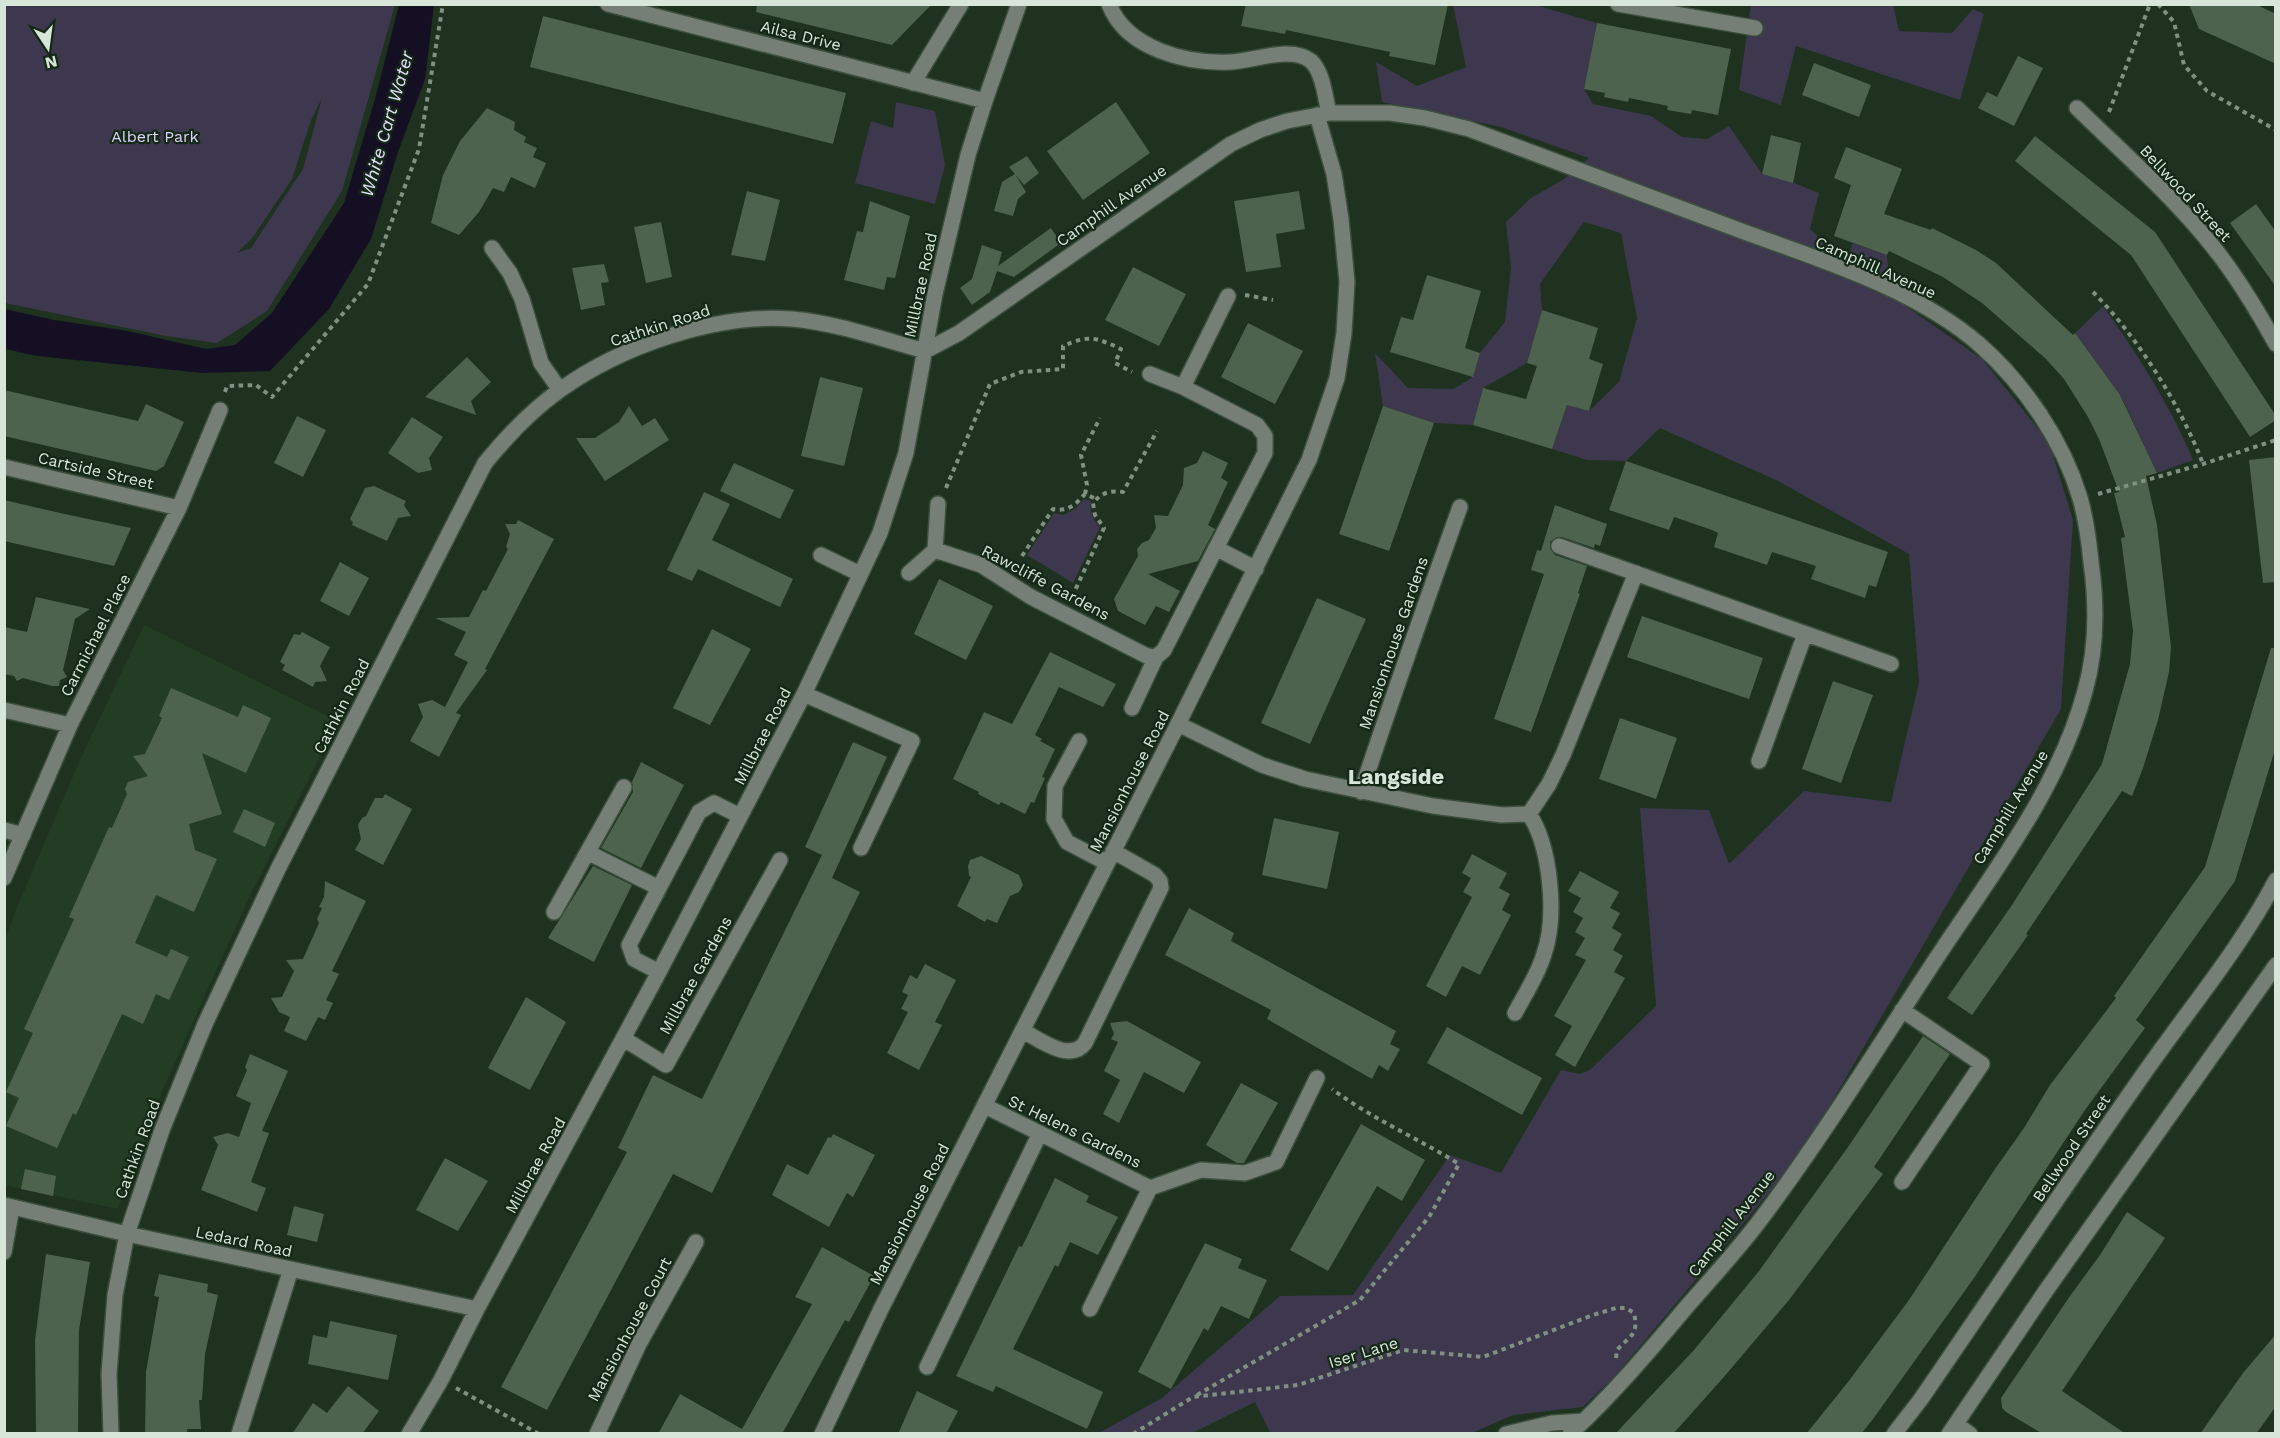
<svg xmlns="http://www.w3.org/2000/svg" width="2280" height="1438" font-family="'Work Sans',sans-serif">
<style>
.built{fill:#223d24}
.green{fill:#3d384e;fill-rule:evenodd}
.water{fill:#150f23}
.building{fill:#4d634e}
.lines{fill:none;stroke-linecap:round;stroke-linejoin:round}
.minor-casing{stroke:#3c4f3d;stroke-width:18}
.path{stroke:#809081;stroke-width:4;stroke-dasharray:4.5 4.5;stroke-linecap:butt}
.minor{stroke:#757f76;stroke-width:15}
.labels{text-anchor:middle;stroke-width:4.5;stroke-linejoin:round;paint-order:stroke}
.street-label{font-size:16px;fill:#d8e5d9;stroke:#142816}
.park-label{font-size:16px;fill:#ded4fd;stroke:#142816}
.water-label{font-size:18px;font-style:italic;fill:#e7dffe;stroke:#142816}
.district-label{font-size:22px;font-weight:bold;fill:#d8e5d9;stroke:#142816}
</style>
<rect width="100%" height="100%" fill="#1e321f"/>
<path class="built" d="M144 625 338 721 249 898 198 1011 164 1087 118 1209 5 1185 4 943 17 907 79 762Z"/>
<path class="green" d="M4 5H395L342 191 267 311 217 343 166 336 5 303ZM322 98 303 169 251 248 237 253 253 237 292 179 311 120Z
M1453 5H1535L1597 23 1584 89 1593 104 1651 116 1682 137 1707 139 1729 126 1762 174 1794 183 1819 193 1810 229 1845 262 1853 243 1887 255 1891 296 1982 359 2049 442 2073 520 2061 709 1802 1153 1615 1376 1583 1407 1513 1415 1472 1433 1271 1434 1255 1402 1192 1433 1097 1434 1162 1398 1280 1296 1353 1295 1450 1155 1501 1173 1561 1070 1580 1074 1590 1070 1656 1006 1640 808 1709 810 1729 864 1804 791 1891 802 1919 682 1909 554 1778 481 1660 428 1626 461 1587 460 1552 449 1567 405 1589 411 1619 382 1637 318 1621 233 1584 222 1540 284 1542 310 1527 363 1483 388 1473 425 1434 423 1383 406 1375 353 1408 388 1454 389 1473 377 1480 353 1505 322 1511 268 1506 222 1531 198 1564 179 1589 158 1501 127 1382 102 1376 62 1417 86 1466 67Z
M1751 5H1893L1899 31 1952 33 1973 9 1984 14 1960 100 1796 46 1781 105 1739 90Z
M896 102 935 111 945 165 935 204 855 183 871 121 893 128Z
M2103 306C2139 357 2169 403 2193 460L2157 473 2123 400 2075 333Z
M1084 499 1091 501C1089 512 1093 519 1100 527L1073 583 1027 555 1054 513 1063 515 1075 509Z"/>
<path class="water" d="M399 5H434L425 79 398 152 371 239 329 309 270 371 203 373 37 356 5 349V309L54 320 128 331 206 349 235 345 272 313 344 203 375 99Z"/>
<path class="building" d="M757 4H932L892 45 756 12Z
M1246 4H1448L1435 65 1389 56 1390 52 1286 30 1285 34 1241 26Z
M2189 4H2255L2276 14V64L2199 29Z
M543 16 846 93 833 144 530 67Z
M1597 23 1731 49 1718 115 1692 110 1691 114 1667 110 1668 106 1629 98 1628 102 1604 97 1605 93 1584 89Z
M2018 56 2043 68 2014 126 1978 108 1987 92 1997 97Z
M1814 63 1871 85 1859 117 1802 95Z
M1116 102 1150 153 1083 200 1047 151Z
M487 108 515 122 514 130 526 137 524 142 537 148 533 157 546 163 535 188 511 177 504 192 493 188 479 212 459 235 431 223 443 175 460 141Z
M1771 135 1801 143 1793 183 1762 174Z
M2035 136 2155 232 2276 416V420L2250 437 2131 255 2015 161Z
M1846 147 1902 169 1884 214 1931 230 1932 228 1976 250 1996 263 2073 335 2075 333 2120 395 2157 473 2146 476 2157 525 2171 647 2169 672 2158 720 2143 768 2132 796 2122 791 2026 934 2028 935 1972 1015 1947 998 2012 905 2102 764 2130 664 2133 631 2121 538 2125 537 2114 493 2119 492 2099 439 2088 417 2064 379 2046 359 1982 303 1943 277 1889 251 1887 255 1834 236 1851 185 1834 178Z
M1027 156 1039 173 1024 185 1009 167Z
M1015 174 1026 192 1018 199 1013 216 994 211 1002 182Z
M747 191 780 200 765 261 731 255Z
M1299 191 1305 229 1276 234 1281 267 1246 272 1234 201Z
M870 201 910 216 895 278 887 277 884 290 844 280 857 231 863 232Z
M2256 204 2276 232V287L2230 223Z
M661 222 672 277 646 283 634 227Z
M1051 228 1061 243 1014 277 997 271 990 292 972 305 960 288 972 279 982 245 1002 252 998 266Z
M604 264 609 282 601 283 605 305 581 310 572 268Z
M1133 267 1186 294 1159 346 1105 320Z
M1427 275 1481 291 1465 348 1480 353 1473 377 1390 352 1401 317 1413 320Z
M1542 310 1598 328 1589 359 1603 364 1589 411 1567 405 1552 449 1473 425 1483 388 1526 399 1537 366 1527 363Z
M1248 323 1303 351 1275 404 1221 377Z
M467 357 491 382 471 401 476 415 425 397Z
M820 377 863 388 844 466 801 456Z
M4 390 138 421 146 404 184 422 164 466 156 471 4 436Z
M629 406 642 426 655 418 669 440 605 481 576 438H595L619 422Z
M1383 406 1434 423 1389 551 1339 534Z
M297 416 326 430 303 477 274 463Z
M412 417 443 437 429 458 432 470 418 473 388 453Z
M1203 451 1228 463 1221 478 1228 482 1208 525 1215 529 1198 561 1148 574 1180 591 1169 612 1156 606 1145 625 1118 611 1114 599 1138 556 1137 549 1142 543 1149 540 1156 528 1154 515 1168 516 1183 485 1184 468 1197 463Z
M2276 457V582L2263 583 2249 460Z
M1626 461 1888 552 1876 587 1869 585 1865 598 1811 579 1816 566 1772 552 1767 565 1714 547 1718 533 1712 530 1674 517 1669 530 1609 510Z
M734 463 794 490 780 519 720 491Z
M374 486 406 501 404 505 411 516 398 518 387 541 352 525 353 522 350 519 365 488Z
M704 492 730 504 712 540 793 579 780 607 698 569 692 581 667 570Z
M4 500 60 513 131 528 114 566 4 541Z
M1555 505 1607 524 1600 546 1595 544 1594 548 1562 537H1557L1550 542V548L1555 555 1587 566 1578 593 1580 594 1531 732 1494 719 1544 574 1531 570 1537 550 1541 551Z
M518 520 554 539 485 669 487 670 456 713 461 715 439 757 410 741 423 717 418 704 432 700 445 707 468 662 454 655 466 632 435 618 469 617 483 590 486 591 508 549 506 547 510 534 505 524H516Z
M340 562 369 578 349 616 320 601Z
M939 579 993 606 966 660 914 634Z
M36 597 90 609 75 619 63 670 67 677 60 680 59 686H52L23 678 17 681 14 676 4 674V627L27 632Z
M1317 598 1366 619 1310 744 1261 723Z
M1642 616 1763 658 1749 699 1627 657Z
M712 629 751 649 710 725 673 708Z
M302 632 330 647 320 666 327 681 315 682 313 687 282 670 285 665 280 662 294 634 300 635Z
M2271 648H2276V746L2235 881 2136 1020 2145 1028 2085 1110 1974 1278 1873 1419 1861 1434H1806L1848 1382 1909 1300 1995 1169 2024 1128 2050 1085 2116 998 2114 996 2205 867Z
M1050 652 1116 684 1103 707 1059 687 1035 735 1042 739 1040 741 1055 749 1042 777 1045 778 1034 803 1031 802 1025 814 1001 802 999 805 978 794 979 792 953 779 984 712 1012 724Z
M1833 681 1873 695 1841 783 1802 769Z
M171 688 238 717 243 705 271 718 246 773 202 753 222 814 189 824 195 850 217 859 194 912 156 895 135 943 167 957 171 949 189 957 169 1000 156 994 143 1024 122 1014 76 1115 73 1113 57 1148 6 1126 19 1098 6 1092 33 1033 24 1029 74 919 69 917 109 827 112 828 127 794 125 789 128 782 148 776 133 756 145 754 162 718 159 716Z
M1620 718 1677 738 1656 799 1599 779Z
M853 742 887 757 832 878 860 892 712 1193 673 1174 547 1410 501 1387 627 1152 618 1148 653 1075 702 1099 822 855 805 847Z
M641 762 684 785 641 868 601 848 633 792 632 782Z
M385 794 412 809 383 865 355 850 361 839 358 825 362 818 366 816 375 798H383Z
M244 809 275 823 265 847 233 832Z
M1274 818 1339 832 1327 889 1262 875Z
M1472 854 1507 873 1499 888 1510 894 1502 910 1511 915 1480 975 1462 966 1446 997 1426 986 1472 897 1463 892 1471 878 1462 873Z
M981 856 1019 875 1023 885 1019 892 1010 896 997 923 987 919 985 922 957 906 971 877 969 876 968 866 970 860Z
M593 866 632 885 594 962 548 938Z
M1580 871 1619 892 1610 908 1620 913 1612 928 1622 934 1613 950 1623 956 1614 972 1625 978 1575 1067 1555 1055 1572 1026 1554 1016 1586 960 1575 955 1585 938 1575 932 1583 918 1573 912 1581 898 1568 891Z
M325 881 366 901 332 971 339 974 326 1000 333 1003 325 1020 318 1017 306 1041 284 1031 290 1017 279 1012 271 998 282 997 294 971 286 960 303 959 319 923 317 919 322 908 319 907 324 897Z
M1189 908 1234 933 1231 941 1396 1031 1390 1044 1400 1049 1388 1071 1379 1065 1372 1079 1267 1019 1271 1010 1165 955Z
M925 964 956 980 935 1022 942 1025 919 1070 887 1053 908 1012 901 1009 908 995 902 992 910 975 917 979Z
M526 997 566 1022 530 1090 488 1068Z
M1127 1021 1201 1062 1184 1093 1144 1072 1119 1123 1103 1114 1120 1080 1104 1071 1118 1042 1111 1039 1114 1034 1110 1023Z
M1447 1027 1542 1078 1522 1115 1427 1063Z
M1923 1036 1950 1054 1874 1167 1883 1174 1789 1300 1723 1378 1673 1434H1615L1694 1350 1759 1271 1848 1147Z
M250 1054 288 1071 262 1131 269 1133 251 1182 266 1188 257 1212 201 1190 218 1145 213 1137 228 1133 239 1137 251 1103 236 1096 247 1070 245 1067Z
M1241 1083 1278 1103 1244 1163H1237L1206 1145Z
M1361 1124 1425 1160 1402 1201 1377 1186 1328 1271 1290 1250Z
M833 1134 875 1155 853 1197 847 1193 829 1227 772 1195 787 1164 808 1175 828 1137 831 1138Z
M445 1158 488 1181 458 1231 416 1210Z
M25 1169 56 1176 53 1196 21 1189Z
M1055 1178 1089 1196 1086 1202 1118 1217 1098 1255 1070 1242 1058 1267 1055 1265 1013 1349 1103 1392 1087 1429 996 1386 993 1392 956 1376 1019 1246 1022 1247Z
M294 1206 324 1214 317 1242 287 1235Z
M2127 1212 2165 1238 2062 1391 2126 1434H2043L2006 1412 2002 1408 2001 1398 2070 1296 2100 1255Z
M1205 1243 1242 1259 1238 1268 1267 1280 1249 1319 1221 1306 1208 1331 1204 1328 1171 1389 1138 1372Z
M822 1247 874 1276 849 1322 845 1320 782 1434H658L680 1394 742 1429 812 1304 795 1297Z
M46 1254 90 1262 79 1330 78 1434H36L35 1340Z
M159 1274 208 1284 207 1292 218 1295 205 1354 202 1400H199L201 1429H187V1434H145L146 1372 159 1297 154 1296Z
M330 1321 397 1335 388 1380 308 1364 313 1335 327 1338Z
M2276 1334V1406L2256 1434H2200L2243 1373Z
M348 1386 379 1411 362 1434H292L313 1403 327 1413Z
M917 1391 958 1411 946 1434H898Z"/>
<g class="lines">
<g class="minor-casing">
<path id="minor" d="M608 4 985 101
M1109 4C1126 49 1187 64 1230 62 1254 61 1291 45 1311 61 1323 72 1325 97 1329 113
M1618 4 1755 28
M913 83 961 4
M2077 108C2123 153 2174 197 2214 248 2238 278 2257 310 2276 344
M492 248 510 273 522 299 541 363 560 390
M1150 374 1183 387 1257 425 1265 436V453L1216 548
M1183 387 1228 296
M4 467 179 508
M1559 546 1891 664
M935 550 981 565 1031 597 1147 656 1156 657 1164 650 1216 548 1256 569
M821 555 860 574
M909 573 935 550 938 504
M804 694 912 741 861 848
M1132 708 1156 657
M4 710 70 725
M1178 724 1262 765 1305 779 1433 806 1502 815 1529 814 1549 784 1563 755 1636 573
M1079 741 1055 786 1054 819 1067 842 1107 863
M1759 761 1805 634
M1361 792C1393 696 1426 602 1460 507
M4 830 23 835
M589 853 659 888
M4 878 70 725 179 508 220 410
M554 912 624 787
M659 972 634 959 629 945 699 812 714 803 740 816
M1515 1013C1525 994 1538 975 1544 954 1557 917 1551 847 1529 814
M1023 1031C1040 1040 1070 1063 1085 1043L1161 888 1160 881 1155 875 1113 851
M624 1039 666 1065 780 860
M985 1106 1150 1188 1201 1170 1245 1173 1276 1162 1317 1078
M1902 1182 1982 1064 1902 1010
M4 1205 127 1234 477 1309
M4 1252 12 1207
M1090 1309 1150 1188
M927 1367 1040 1133
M1956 1424 1970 1434
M111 1434 109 1374 115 1295 127 1234 162 1130 205 1024 278 869 485 463C507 436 532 410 560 390 621 346 716 313 792 319 837 323 881 339 925 351L959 333 1231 144 1260 130 1287 121 1329 113H1390L1425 118 1469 129C1562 164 1654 198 1747 233 1824 261 1917 290 1980 345 2025 385 2063 441 2080 498 2086 519 2089 541 2091 562 2097 605 2097 649 2085 691 2058 792 1988 879 1932 965 1876 1050 1822 1138 1761 1219 1737 1251 1709 1281 1683 1311 1647 1354 1611 1396 1570 1434
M239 1434 291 1269
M409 1434 441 1380 477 1309 659 972 804 694 880 533 906 453 935 294 968 155 985 101 1019 4
M597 1434 639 1344 696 1242
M822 1434 881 1309 1178 724 1309 460 1337 378 1344 333 1347 282 1341 219 1334 174 1317 115
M1506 1434 1552 1423 1584 1421
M1894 1434 1921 1399C1996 1290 2069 1180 2145 1072 2189 1009 2240 949 2276 880
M1949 1434 2045 1292 2276 965"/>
</g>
<path class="path" d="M2158 4 2174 22 2184 65 2207 91 2276 130
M2109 112 2150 4
M2093 292C2137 336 2181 406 2203 464
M1245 295 1273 300
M225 392 227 386 256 385 272 397 368 284 419 149 443 4
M946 488 990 384 1021 372 1063 369V346C1088 335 1096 337 1121 349L1115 363 1132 372
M1085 494 1087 485 1081 455 1100 418
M2098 494 2203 464 2276 440
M1022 556 1053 509C1068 512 1075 505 1085 494L1096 499
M1072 597 1104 528 1095 515 1093 503C1101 493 1110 490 1123 492L1157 431
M456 1388 539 1434
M1197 1395 1360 1300 1429 1217 1459 1164C1417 1138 1371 1118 1332 1089
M1133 1434 1193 1397 1298 1385 1403 1350 1483 1357 1593 1315 1616 1308H1626L1634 1313C1639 1336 1630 1335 1617 1350L1616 1358"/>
<use href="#minor" class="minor"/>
</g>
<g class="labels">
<g class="street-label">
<text transform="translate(801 35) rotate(14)" y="6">Ailsa Drive</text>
<text transform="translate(2186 193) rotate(47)" y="6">Bellwood Street</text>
<text transform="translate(1111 205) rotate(-35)" y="6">Camphill Avenue</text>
<text transform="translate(1876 267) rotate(24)" y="6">Camphill Avenue</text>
<text transform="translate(920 285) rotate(-78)" y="6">Millbrae Road</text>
<text transform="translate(660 325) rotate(-18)" y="6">Cathkin Road</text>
<text transform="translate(96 470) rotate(13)" y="6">Cartside Street</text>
<text transform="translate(1046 582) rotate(28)" y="6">Rawcliffe Gardens</text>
<text transform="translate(95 635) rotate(-63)" y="6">Carmichael Place</text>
<text transform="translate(1393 643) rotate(-71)" y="6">Mansionhouse Gardens</text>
<text transform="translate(341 706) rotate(-63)" y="6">Cathkin Road</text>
<text transform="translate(762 736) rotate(-63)" y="6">Millbrae Road</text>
<text transform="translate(1129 781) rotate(-63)" y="6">Mansionhouse Road</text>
<text transform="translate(2010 807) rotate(-59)" y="6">Camphill Avenue</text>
<text transform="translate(695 975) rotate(-61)" y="6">Millbrae Gardens</text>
<text transform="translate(1075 1131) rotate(26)" y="6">St Helens Gardens</text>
<text transform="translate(2071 1148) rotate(-56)" y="6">Bellwood Street</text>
<text transform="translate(137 1149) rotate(-70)" y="6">Cathkin Road</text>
<text transform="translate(535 1165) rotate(-61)" y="6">Millbrae Road</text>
<text transform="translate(909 1214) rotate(-63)" y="6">Mansionhouse Road</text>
<text transform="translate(1731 1223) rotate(-52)" y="6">Camphill Avenue</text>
<text transform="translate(244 1241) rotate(12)" y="6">Ledard Road</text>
<text transform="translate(629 1329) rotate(-62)" y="6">Mansionhouse Court</text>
<text transform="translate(1363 1352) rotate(-17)" y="6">Iser Lane</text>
</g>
<g class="park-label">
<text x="155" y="142">Albert Park</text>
</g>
<g class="water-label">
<text transform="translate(387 124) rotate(-74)" y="6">White Cart Water</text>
</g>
<g class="district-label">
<text x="1396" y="784">Langside</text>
</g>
</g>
<rect width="2280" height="1438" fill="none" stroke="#d8e5d9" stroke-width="12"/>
<g transform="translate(48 48) rotate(167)" stroke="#142816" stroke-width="4.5" paint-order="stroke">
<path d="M0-4.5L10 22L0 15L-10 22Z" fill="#d8e5d9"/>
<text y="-9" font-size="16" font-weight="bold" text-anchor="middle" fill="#d8e5d9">N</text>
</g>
</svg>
